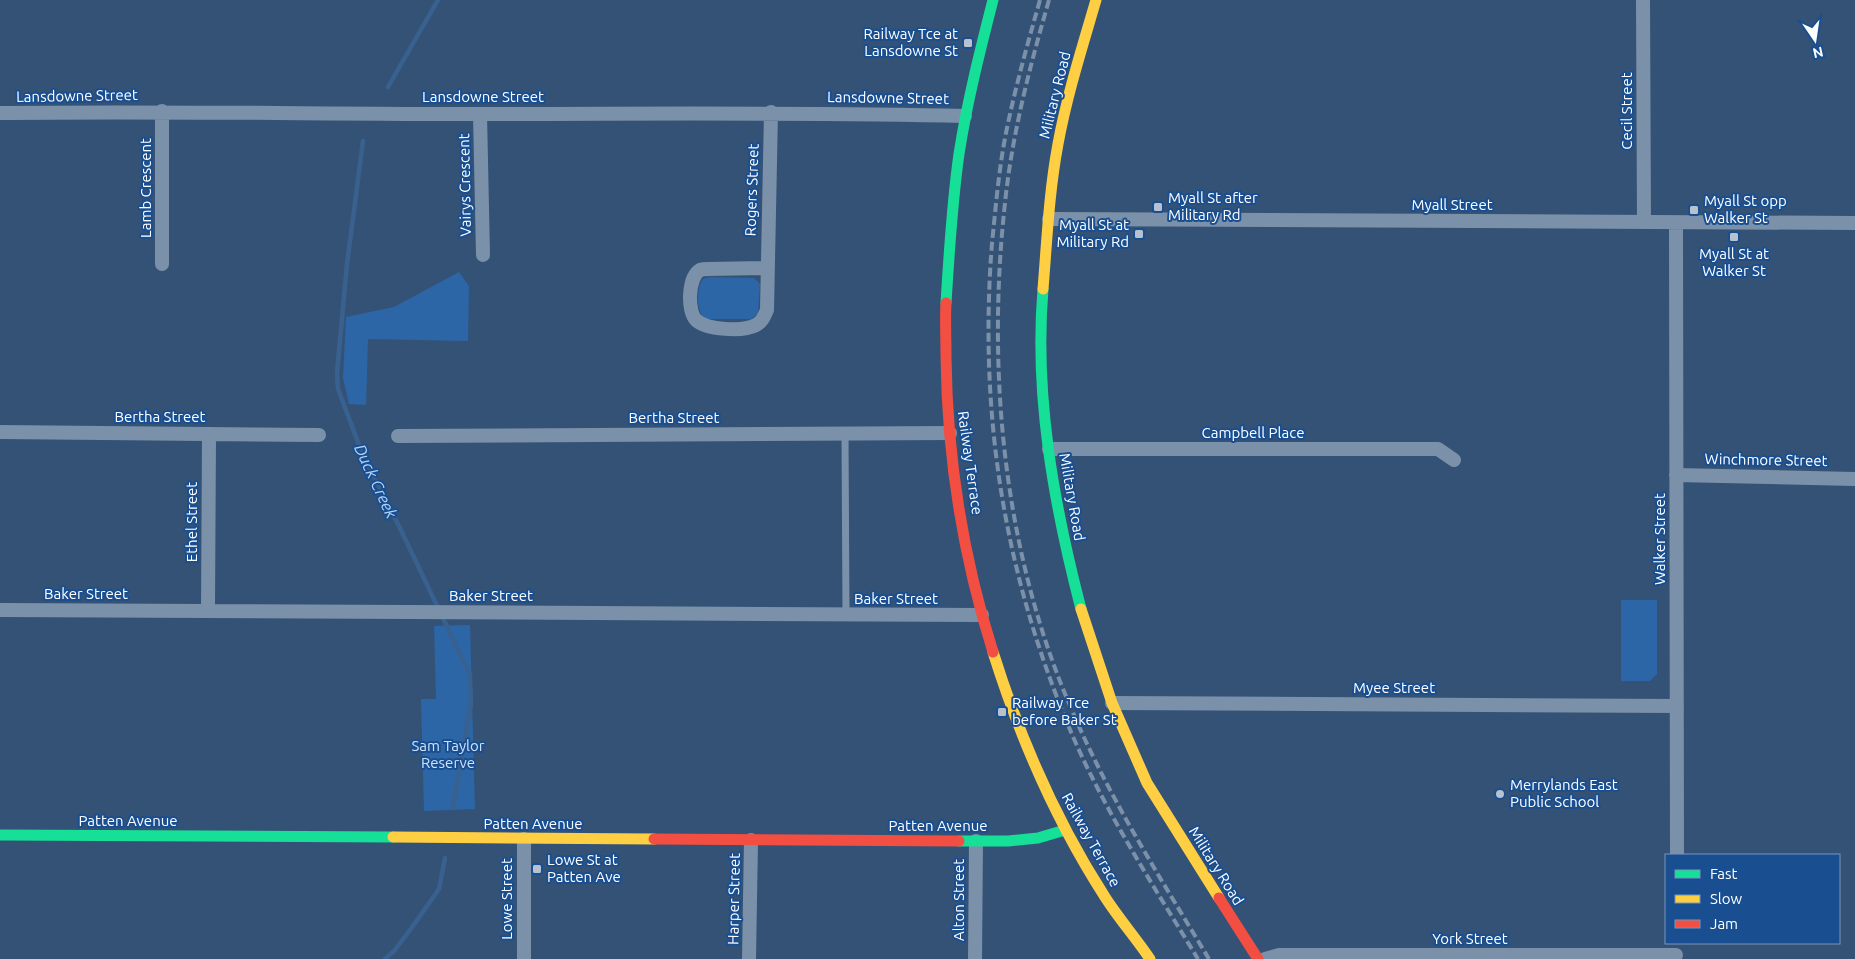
<svg xmlns="http://www.w3.org/2000/svg" width="1855" height="959" font-family="Ubuntu,sans-serif">
<style>
.green{fill:#2c66a7}
.lines{fill:none;stroke-linecap:round;stroke-linejoin:round}
.stream{stroke:#39618f;stroke-width:4.5}
.lane{stroke:#7b91a9;stroke-width:7}
.street{stroke:#7b91a9;stroke-width:14}
.fast{stroke:#16e098;stroke-width:11}
.slow{stroke:#ffcf43;stroke-width:11}
.jam{stroke:#f24e42;stroke-width:11}
.rail{stroke:#7c91a9;stroke-width:4;stroke-dasharray:9 4;stroke-linecap:butt}
.poi-dot{fill:#b8c2cf;stroke:#194f91;stroke-width:2}
.labels{text-anchor:middle;stroke-width:4;stroke-linejoin:round;paint-order:stroke}
.poi-label{font-size:15px;fill:#fff;stroke:#194f91;text-anchor:start}
.street-label{font-size:15px;fill:#fff;stroke:#194f91}
.park-label{font-size:15px;fill:#cee3fb;stroke:#194f91}
.water-label{font-size:16px;font-style:italic;fill:#b3d3f6;stroke:#194f91}
</style>
<rect width="100%" height="100%" fill="#345276"/>
<path class="green" d="M459 272 469 286 468 341 368 339 366 405 349 404 343 378 346 317 394 307Z
M709 277 754 278 760 284 758 314 751 319H705C696 311 696 288 703 279Z
M1621 600H1657V674L1650 681H1621Z
M470 625 475 809 424 811 421 699H436L434 626Z"/>
<g class="lines">
<path class="stream" d="M388 87 438 0
M363 141 347 264 337 373 338 389 362 453 399 526 470 675 471 703 453 808
M385 959 394 951 410 930 439 889 445 858"/>
<path class="lane" d="M845 434 846 615"/>
<path class="street" d="M1643 0 1644 222
M162 111V264
M0 113C160 111 320 114 480 114 642 114 803 112 965 116
M480 114 483 255
M1049 219 1855 223
M1676 223 1677 855
M766 268 708 269C705 269 703 269 700 270 688 277 687 311 696 320 706 330 743 332 756 325 762 322 764 317 767 310L771 112
M0 432 319 435
M398 436 950 433
M1049 449H1438L1454 460
M1676 475 1855 479
M0 610 982 615
M208 610 209 434
M1112 703 1677 706
M524 959V839
M749 959 751 840
M975 959 976 841
M1265 959 1279 955H1676"/>
<path class="fast" d="M1043 289C1034 396 1054 505 1081 609
M946 303C949 253 952 203 959 154 967 102 980 51 993 0
M0 835 393 837
M959 841H1008L1038 838 1065 830"/>
<path class="slow" d="M1043 289C1047 240 1049 192 1058 144 1067 95 1082 48 1096 0
M1081 609 1112 703 1147 783 1219 898
M993 652C1020 738 1056 821 1105 897 1119 919 1136 938 1150 959
M393 837 654 839"/>
<path class="jam" d="M946 303C945 320 946 338 946 356 947 455 963 557 993 652
M654 839 959 841
M1219 898 1258 959"/>
<path class="rail" d="M1040 0C1028 42 1016 85 1007 128 999 166 996 205 992 243 979 407 1002 562 1064 715 1098 801 1150 880 1198 959
M1049 0C1030 66 1012 134 1005 203 986 374 1004 557 1074 715 1111 801 1161 879 1209 959"/>
</g>
<g class="poi-dot">
<rect x="963" y="38" width="10" height="10" rx="2.5"/>
<rect x="1153" y="202" width="10" height="10" rx="2.5"/>
<rect x="1689" y="205" width="10" height="10" rx="2.5"/>
<rect x="1134" y="229" width="10" height="10" rx="2.5"/>
<rect x="1729" y="232" width="10" height="10" rx="2.5"/>
<rect x="997" y="707" width="10" height="10" rx="2.5"/>
<circle cx="1500" cy="794" r="5"/>
<rect x="532" y="864" width="10" height="10" rx="2.5"/>
</g>
<g class="labels">
<g class="poi-label">
<text x="958" y="39" text-anchor="end">Railway Tce at<tspan x="958" dy="17">Lansdowne St</tspan></text>
<text x="1168" y="203">Myall St after<tspan x="1168" dy="17">Military Rd</tspan></text>
<text x="1704" y="206">Myall St opp<tspan x="1704" dy="17">Walker St</tspan></text>
<text x="1129" y="230" text-anchor="end">Myall St at<tspan x="1129" dy="17">Military Rd</tspan></text>
<text x="1734" y="259" text-anchor="middle">Myall St at<tspan x="1734" dy="17">Walker St</tspan></text>
<text x="1012" y="708">Railway Tce<tspan x="1012" dy="17">before Baker St</tspan></text>
<text x="1510" y="790">Merrylands East<tspan x="1510" dy="17">Public School</tspan></text>
<text x="547" y="865">Lowe St at<tspan x="547" dy="17">Patten Ave</tspan></text>
</g>
<g class="street-label">
<text transform="translate(1055 95) rotate(-76)" y="5">Military Road</text>
<text transform="translate(77 96) rotate(-1)" y="5">Lansdowne Street</text>
<text x="483" y="102">Lansdowne Street</text>
<text transform="translate(888 98) rotate(1)" y="5">Lansdowne Street</text>
<text transform="translate(1627 111) rotate(-90)" y="5">Cecil Street</text>
<text transform="translate(465 185) rotate(-91)" y="5">Vairys Crescent</text>
<text transform="translate(146 188) rotate(-90)" y="5">Lamb Crescent</text>
<text transform="translate(752 190) rotate(-88)" y="5">Rogers Street</text>
<text x="1452" y="210">Myall Street</text>
<text x="160" y="422">Bertha Street</text>
<text x="674" y="423">Bertha Street</text>
<text x="1253" y="438">Campbell Place</text>
<text transform="translate(1766 460) rotate(1)" y="5">Winchmore Street</text>
<text transform="translate(970 463) rotate(82)" y="5">Railway Terrace</text>
<text transform="translate(1072 497) rotate(80)" y="5">Military Road</text>
<text transform="translate(192 522) rotate(-90)" y="5">Ethel Street</text>
<text transform="translate(1660 539) rotate(-90)" y="5">Walker Street</text>
<text x="86" y="599">Baker Street</text>
<text x="491" y="601">Baker Street</text>
<text x="896" y="604">Baker Street</text>
<text x="1394" y="693">Myee Street</text>
<text x="128" y="826">Patten Avenue</text>
<text x="533" y="829">Patten Avenue</text>
<text x="938" y="831">Patten Avenue</text>
<text transform="translate(1091 840) rotate(61)" y="5">Railway Terrace</text>
<text transform="translate(1216 866) rotate(58)" y="5">Military Road</text>
<text transform="translate(507 899) rotate(-90)" y="5">Lowe Street</text>
<text transform="translate(734 899) rotate(-89)" y="5">Harper Street</text>
<text transform="translate(959 900) rotate(-90)" y="5">Alton Street</text>
<text x="1470" y="944">York Street</text>
</g>
<g class="park-label">
<text x="448" y="751">Sam Taylor<tspan x="448" dy="17">Reserve</tspan></text>
</g>
<g class="water-label">
<text transform="translate(376 481) rotate(65)" y="6">Duck Creek</text>
</g>
</g>
<rect x="1665" y="854" width="175" height="90" fill="#194f91" stroke="#7595bd"/>
<rect x="1675" y="870" width="25" height="8" fill="#16e098" stroke="#7595bd"/>
<text x="1710" y="879" font-size="15" fill="#ffffff">Fast</text>
<rect x="1675" y="895" width="25" height="8" fill="#ffcf43" stroke="#7595bd"/>
<text x="1710" y="904" font-size="15" fill="#ffffff">Slow</text>
<rect x="1675" y="920" width="25" height="8" fill="#f24e42" stroke="#7595bd"/>
<text x="1710" y="929" font-size="15" fill="#ffffff">Jam</text>
<g transform="translate(1815 40) rotate(167)" stroke="#194f91" stroke-width="4" paint-order="stroke">
<path d="M0-4L9 19L0 12L-9 19Z" fill="#ffffff"/>
<text y="-8" font-size="14" font-weight="bold" text-anchor="middle" fill="#ffffff">N</text>
</g>
</svg>
